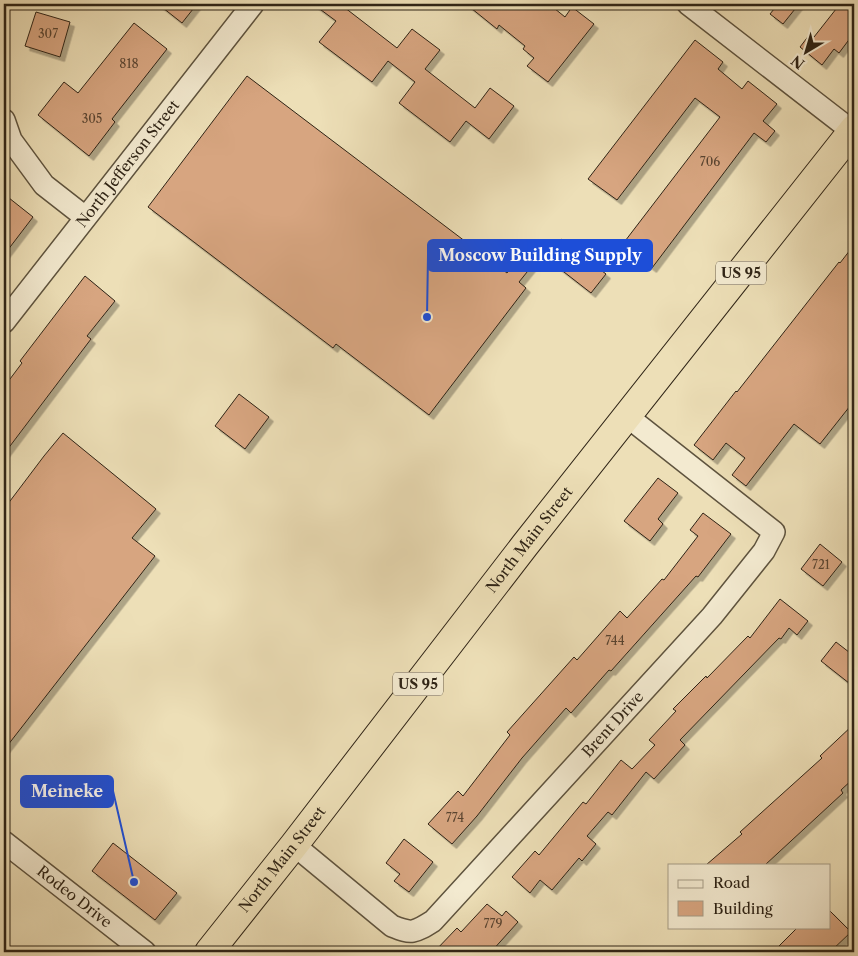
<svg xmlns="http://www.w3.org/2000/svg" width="858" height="956" font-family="'Libre Caslon Text',serif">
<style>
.building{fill:#d7a580;stroke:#2f2416;filter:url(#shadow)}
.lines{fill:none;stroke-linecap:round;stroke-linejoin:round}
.minor-casing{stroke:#5e533e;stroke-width:24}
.highway-casing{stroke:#2f2416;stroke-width:30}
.minor{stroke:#f3ead0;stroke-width:21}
.highway{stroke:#eddfb7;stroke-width:28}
.labels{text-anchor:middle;stroke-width:5;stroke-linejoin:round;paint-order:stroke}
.number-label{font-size:12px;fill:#594430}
.shield{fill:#f3ead0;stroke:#6a5f4e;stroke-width:1}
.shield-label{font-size:14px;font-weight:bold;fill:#2f2416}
.street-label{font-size:15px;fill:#2f2416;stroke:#f3ead0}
.leader{fill:none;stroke:#1d4ed8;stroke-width:2}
.callout-dot{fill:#1d4ed8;stroke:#f3ead0;stroke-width:2}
.callout{fill:#1d4ed8;stroke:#1d4ed8;stroke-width:2}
.callout-label{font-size:16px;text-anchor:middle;font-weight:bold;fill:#fff}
</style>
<defs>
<filter id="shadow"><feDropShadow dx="4.5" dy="4.5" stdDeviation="0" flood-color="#0004"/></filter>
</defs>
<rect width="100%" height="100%" fill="#eddfb7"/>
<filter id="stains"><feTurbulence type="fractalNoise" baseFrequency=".004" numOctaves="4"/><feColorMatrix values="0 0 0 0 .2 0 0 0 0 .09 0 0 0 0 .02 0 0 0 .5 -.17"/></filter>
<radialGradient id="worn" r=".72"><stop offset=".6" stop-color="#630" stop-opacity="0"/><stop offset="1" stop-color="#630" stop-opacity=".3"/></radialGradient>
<path class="building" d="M158 4H197L182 23Z
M313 4H340L397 48 412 29 440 50 425 69 475 108 490 88 514 106 489 139 466 121 450 142 399 103 415 82 388 61 372 82 319 42 336 21Z
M466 4H549L565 17 572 7 594 24 548 82 527 66 534 58 523 49 525 46 499 25 497 29Z
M778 4H799L783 24 770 14Z
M840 4H854V33L839 53 834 49 822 65 800 47 810 34 814 37Z
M36 12 70 22 60 57 25 46Z
M134 23 167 49 112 119 115 122 89 156 38 115 64 82 78 93Z
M695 40 723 62 718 69 742 89 748 81 777 104 763 121 775 131 766 142 754 133 652 268 622 245 720 117 695 98 617 200 588 179Z
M247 76 507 273 528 247 540 256 519 282 526 288 429 415 336 344 333 348 148 207Z
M4 194 33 217 4 255Z
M561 239 606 274 591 293 546 258Z
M854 245V401L820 444 794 424 746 486 732 475 745 458 726 443 713 460 694 445 736 391 737 392 839 262 840 263Z
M85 276 115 301 87 336 91 339 4 454V387L22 363 20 361Z
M239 394 269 417 245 449 215 426Z
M63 433 156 509 132 538 155 556 4 750V509L44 456Z
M658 478 678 493 658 519 663 524 650 541 624 521Z
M703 513 731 534 698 577 696 576 611 671 609 670 571 713 566 708 522 758 477 816 452 844 428 824 458 791 463 796 510 735 507 732 574 657 577 660 620 611 627 618 662 579 664 580 698 536 690 530Z
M820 544 842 562 823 586 801 569Z
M780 599 808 621 797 635 789 628 781 639 779 638 680 740 685 745 654 779 646 772 612 815 608 812 587 836 596 844 582 861 579 858 552 890 540 880 530 893 512 877 535 851 539 855 583 802 586 804 621 760 632 769 655 745 649 740 676 711 673 709 706 676 707 678 748 636 750 638Z
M836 642 854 656V687L821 661Z
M854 724V778L841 790 843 793 765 865H706L742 834 740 832 822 758 820 756Z
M404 839 433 862 409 892 394 881 400 874 386 863Z
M113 843 177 893 155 920 92 871Z
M487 904 502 916 506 911 518 922 491 952H434L457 928 461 932Z
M829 910 851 932 830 952H773L798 927H829Z"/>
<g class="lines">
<g class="minor-casing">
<g id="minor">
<path d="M688 4 852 131"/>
<path d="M4 120 11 140 44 185 85 217"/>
<path id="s1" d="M4 322 253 4"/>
<path id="s2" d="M4 842 145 952"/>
<path id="s3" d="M294 845 392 926C412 934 414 933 433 921L712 616 764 551 774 532 628 417"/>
</g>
</g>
<g class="highway-casing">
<g id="highway">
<path id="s4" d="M209 952 294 845 525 545 854 129"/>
</g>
</g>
<use href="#minor" class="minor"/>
<use href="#highway" class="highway"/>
</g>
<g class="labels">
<g class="number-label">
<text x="48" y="38">307</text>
<text x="129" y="68">818</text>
<text x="92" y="123">305</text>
<text x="710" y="166">706</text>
<text x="821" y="569">721</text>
<text x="615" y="645">744</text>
<text x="455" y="822">774</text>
<text x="493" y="928">779</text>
</g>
<g class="shield">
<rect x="716" y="261.5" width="50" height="23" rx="4"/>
<rect x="393" y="672.5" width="50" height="23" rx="4"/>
</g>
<g class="shield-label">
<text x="741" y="278">US 95</text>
<text x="418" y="689">US 95</text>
</g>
<g class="street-label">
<text dy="5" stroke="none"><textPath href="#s1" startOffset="201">North Jefferson Street</textPath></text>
<text dy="5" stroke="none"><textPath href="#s4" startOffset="522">North Main Street</textPath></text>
<text dy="5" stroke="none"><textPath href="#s3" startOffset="438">Brent Drive</textPath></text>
<text dy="5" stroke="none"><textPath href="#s4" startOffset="118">North Main Street</textPath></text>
<text dy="5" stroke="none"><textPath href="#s2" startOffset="89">Rodeo Drive</textPath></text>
</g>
</g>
<path class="leader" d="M427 317L428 255M134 882L113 791"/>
<g class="callout-dot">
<circle cx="427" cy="317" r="5"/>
<circle cx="134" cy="882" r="5"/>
</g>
<g class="callout">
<rect x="428" y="240" width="224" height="31" rx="5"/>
<rect x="21" y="776" width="92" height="31" rx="5"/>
</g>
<g class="callout-label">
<text x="540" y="261">Moscow Building Supply</text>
<text x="67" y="797">Meineke</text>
</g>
<rect width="858" height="956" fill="none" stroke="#eddfb7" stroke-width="20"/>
<rect x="5" y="5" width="848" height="946" fill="none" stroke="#2f2416" stroke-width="2.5"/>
<rect x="10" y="10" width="838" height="936" fill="none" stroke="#2f2416"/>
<rect x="668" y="864" width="162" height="65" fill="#f3ead0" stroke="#a59b86"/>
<rect x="678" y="880" width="25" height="8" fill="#f3ead0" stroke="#a59b86"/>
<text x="713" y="888" font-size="15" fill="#2f2416">Road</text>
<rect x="678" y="901" width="25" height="15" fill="#d7a580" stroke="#a59b86"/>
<text x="713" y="914" font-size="15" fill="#2f2416">Building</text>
<g transform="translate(806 52) rotate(218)" stroke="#f3ead0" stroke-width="4" paint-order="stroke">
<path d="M0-4L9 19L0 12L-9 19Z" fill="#2f2416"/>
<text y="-8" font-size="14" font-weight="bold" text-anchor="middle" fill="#2f2416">N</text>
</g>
<rect width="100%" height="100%" filter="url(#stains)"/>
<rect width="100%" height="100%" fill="url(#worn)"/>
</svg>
